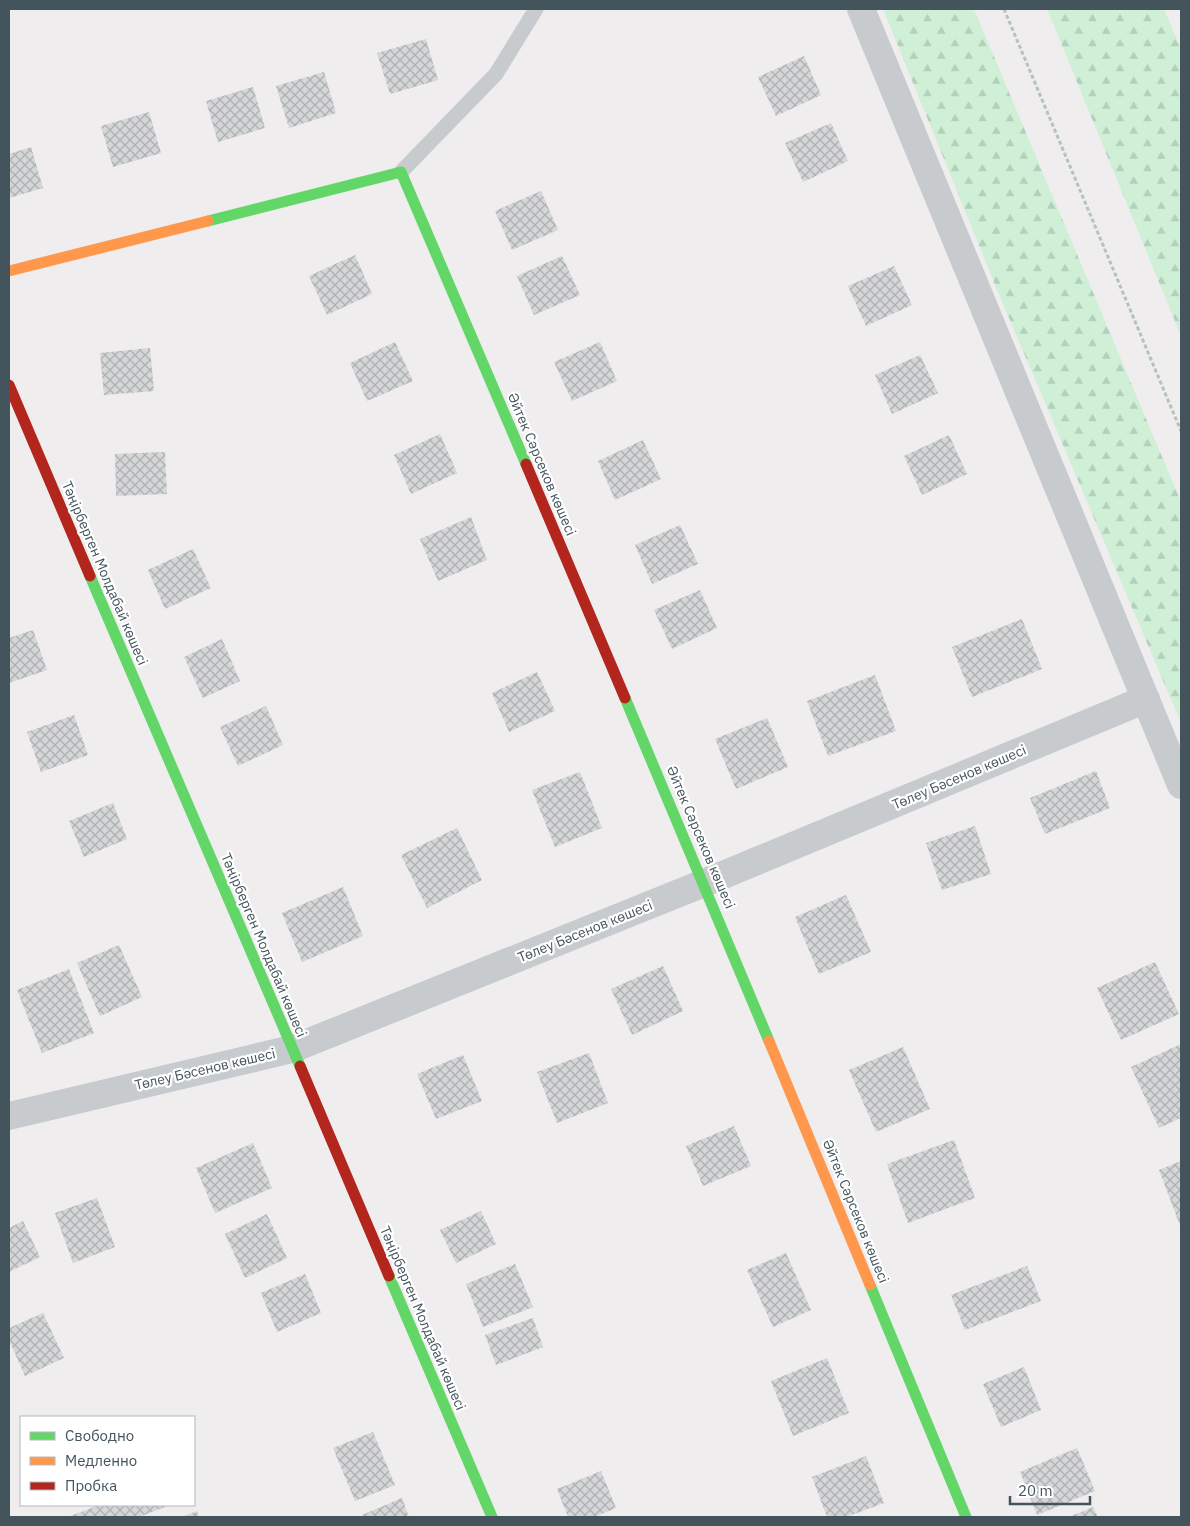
<svg xmlns="http://www.w3.org/2000/svg" width="1190" height="1526" font-family="'IBM Plex Sans',sans-serif">
<style>
.forest{fill:url(#forest-firs)}
.building{fill:url(#building-cross-hatch)}
.lines{fill:none;stroke-linecap:round;stroke-linejoin:round}
.path{stroke:#b4c3bc;stroke-width:3;stroke-dasharray:4 2.5;stroke-linecap:butt}
.lane{stroke:#c7cbcd;stroke-width:15}
.street{stroke:#c7cbcd;stroke-width:28}
.fast{stroke:#63d668;stroke-width:11}
.slow{stroke:#ff974d;stroke-width:11}
.jam{stroke:#b3261e;stroke-width:11}
.labels{text-anchor:middle;stroke-width:4.5;stroke-linejoin:round;paint-order:stroke}
.street-label{font-size:14px;fill:#43545c;stroke:#fff}
</style>
<defs>
<pattern id="forest-firs" width="22" height="20" patternUnits="userSpaceOnUse" patternTransform="scale(1.25)"><rect width="22" height="20" fill="#cff0d6"/><path d="M5 1l3.5 6h-7zM16 11l3.5 6h-7z" fill="#b3d0ba"/></pattern>
<pattern id="building-cross-hatch" width="8" height="8" patternUnits="userSpaceOnUse" patternTransform="scale(1.25)"><rect width="8" height="8" fill="#d5d6d8"/><path d="M0 0l8 8M0 8l8-8" fill="none" stroke="#aeb0b2"/></pattern>
</defs>
<rect width="100%" height="100%" fill="#efedee"/>
<path class="forest" d="M883 9H974L1181 502V723L995 285Z
M1047 9H1164L1181 49V336Z"/>
<path class="building" d="M426 39 438 80 390 94 377 53Z
M804 56 821 95 776 116 758 77Z
M324 72 336 113 289 128 276 86Z
M253 87 265 128 218 142 206 101Z
M149 112 161 153 113 167 101 126Z
M831 123 848 161 803 182 785 143Z
M31 147 43 188 9 198V154Z
M541 191 558 230 512 250 495 211Z
M355 255 372 294 327 315 309 276Z
M562 256 580 295 534 315 517 276Z
M894 266 912 305 866 326 848 286Z
M395 342 413 381 367 401 350 363Z
M600 342 617 381 572 401 554 362Z
M150 348 154 391 104 395 100 353Z
M920 355 938 393 892 414 875 375Z
M440 434 457 473 411 494 394 455Z
M949 435 967 474 922 495 904 456Z
M643 440 661 479 615 500 598 461Z
M165 452 167 494 116 496 115 454Z
M471 517 487 560 438 581 420 539Z
M680 525 698 564 652 584 635 545Z
M193 549 211 588 165 609 148 570Z
M700 590 717 628 672 649 654 610Z
M1022 619 1042 669 972 697 952 647Z
M33 630 47 670 9 683V638Z
M222 639 240 681 203 698 184 657Z
M537 672 555 711 509 732 492 693Z
M875 675 896 731 828 756 807 701Z
M266 706 283 745 238 766 220 727Z
M74 715 88 755 41 772 27 732Z
M767 718 788 767 736 789 715 739Z
M1096 771 1110 808 1045 834 1030 798Z
M580 772 602 828 555 847 532 790Z
M113 803 127 839 84 857 69 821Z
M975 826 991 874 942 890 926 843Z
M457 828 482 880 427 908 401 855Z
M343 887 363 936 302 962 282 913Z
M846 895 871 952 819 974 795 917Z
M119 945 142 997 100 1016 77 963Z
M1155 962 1179 1014 1121 1040 1097 988Z
M663 966 683 1011 632 1035 611 989Z
M69 969 94 1033 42 1053 17 990Z
M1181 1044V1118L1159 1128 1131 1067Z
M903 1047 930 1109 876 1132 849 1070Z
M589 1053 608 1103 557 1123 537 1072Z
M463 1055 482 1101 436 1119 417 1074Z
M734 1126 751 1166 703 1186 686 1146Z
M954 1140 975 1198 908 1223 887 1164Z
M253 1143 272 1188 215 1213 196 1168Z
M1181 1161V1228L1159 1170Z
M97 1198 115 1247 73 1263 55 1213Z
M481 1211 496 1244 456 1263 440 1230Z
M267 1214 287 1258 245 1278 225 1234Z
M23 1221 40 1257 9 1272V1228Z
M786 1253 811 1310 773 1327 747 1270Z
M515 1264 533 1307 483 1327 466 1284Z
M1027 1266 1041 1301 965 1330 951 1295Z
M305 1274 321 1313 277 1332 261 1293Z
M43 1313 64 1358 25 1376 9 1340V1328Z
M533 1318 543 1347 496 1365 485 1335Z
M827 1358 849 1413 793 1436 771 1381Z
M1024 1367 1041 1410 1001 1427 983 1384Z
M373 1432 395 1485 355 1501 333 1448Z
M1077 1448 1095 1491 1037 1515 1020 1472Z
M866 1456 884 1503 846 1517H827L812 1477Z
M601 1471 616 1508 594 1517H568L557 1489Z
M402 1498 409 1517H363L362 1515Z
M99 1505H170L139 1517H68Z
M1093 1507 1098 1517H1069Z
M197 1511 199 1517H182Z"/>
<g class="lines">
<path class="path" d="M1004 9 1181 431"/>
<path class="lane" d="M401 172 496 74 536 9"/>
<path class="street" d="M861 9 1181 785
M9 1116 292 1049 704 883 1146 699"/>
<path class="fast" d="M208 221 401 172 526 464
M90 576 300 1066
M625 698 769 1041
M389 1276 492 1517
M870 1285 966 1517"/>
<path class="slow" d="M9 271 208 221
M769 1041 870 1285"/>
<path class="jam" d="M9 385 90 576
M526 464 625 698
M300 1066 389 1276"/>
</g>
<g class="labels">
<g class="street-label">
<text transform="translate(542 464) rotate(67)" y="5">Әйтек Сәрсеков көшесі</text>
<text transform="translate(105 573) rotate(67)" y="5">Тәңірберген Молдабай көшесі</text>
<text transform="translate(959 777) rotate(-23)" y="5">Төлеу Бәсенов көшесі</text>
<text transform="translate(701 837) rotate(67)" y="5">Әйтек Сәрсеков көшесі</text>
<text transform="translate(585 931) rotate(-22)" y="5">Төлеу Бәсенов көшесі</text>
<text transform="translate(264 945) rotate(67)" y="5">Тәңірберген Молдабай көшесі</text>
<text transform="translate(205 1069) rotate(-13)" y="5">Төлеу Бәсенов көшесі</text>
<text transform="translate(856 1211) rotate(68)" y="5">Әйтек Сәрсеков көшесі</text>
<text transform="translate(423 1318) rotate(67)" y="5">Тәңірберген Молдабай көшесі</text>
</g>
</g>
<rect width="1190" height="1526" fill="none" stroke="#43545c" stroke-width="20"/>
<rect x="20" y="1416" width="175" height="90" fill="#ffffff" stroke="#b4bbbe"/>
<rect x="30" y="1432" width="25" height="8" fill="#63d668" stroke="#b4bbbe"/>
<text x="65" y="1441" font-size="15" fill="#43545c">Свободно</text>
<rect x="30" y="1457" width="25" height="8" fill="#ff974d" stroke="#b4bbbe"/>
<text x="65" y="1466" font-size="15" fill="#43545c">Медленно</text>
<rect x="30" y="1482" width="25" height="8" fill="#b3261e" stroke="#b4bbbe"/>
<text x="65" y="1491" font-size="15" fill="#43545c">Пробка</text>
<path d="M1010 1496v8h80v-8" fill="none" stroke="#43545c" stroke-width="2.5"/>
<text x="1018" y="1496" font-size="15" fill="#43545c" stroke="#ffffff" stroke-width="4" paint-order="stroke">20 m</text>
</svg>
